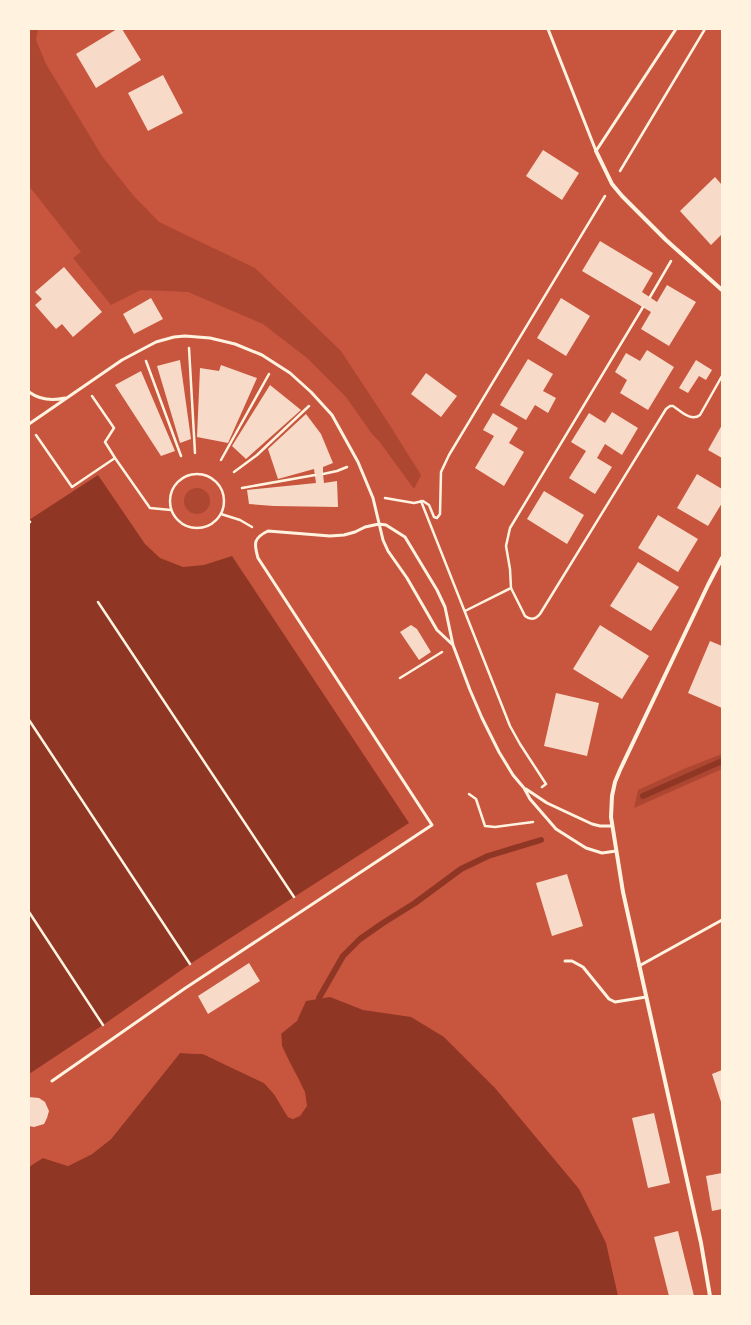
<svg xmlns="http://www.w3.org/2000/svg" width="751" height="1325" font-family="Montserrat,sans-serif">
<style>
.green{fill:#ae4732}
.water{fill:#8f3625}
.pier{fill:#c8553d}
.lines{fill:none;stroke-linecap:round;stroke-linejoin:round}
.stream{stroke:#8f3625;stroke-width:6}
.building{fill:#f7dbc8}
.path{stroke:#fff3e0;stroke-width:2.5}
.service{stroke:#fff3e0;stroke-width:3}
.minor{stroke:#fff3e0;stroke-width:4}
</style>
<rect width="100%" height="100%" fill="#c8553d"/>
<path class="green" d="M29 29H38L36 40 46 64 102 156 133 195 159 222 255 268 341 351 389 424 421 475 414 489 379 441 372 434 346 397 307 358 263 324 188 292 141 290 111 305 73 258 81 252 29 186Z
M184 501a13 13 0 1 1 26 0a13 13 0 1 1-26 0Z
M722 754V769L634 808 638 790 686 768Z"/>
<path class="water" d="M98 475 145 544 160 558 183 567 204 565 232 556 409 823 190 964 103 1025 29 1074V520Z
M330 997 363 1010 411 1017 444 1037 495 1088 579 1189 606 1243 618 1296H29V1167L43 1158 68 1166 92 1154 111 1139 180 1053 203 1054 264 1083 274 1094 288 1117 293 1119C325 1106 288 1067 282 1046 281 1043 282 1038 281 1034L297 1021 306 1001Z"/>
<path class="pier" d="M281 1032 282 1046 293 1069 305 1092 307 1106 300 1116 293 1119 288 1117 274 1094 264 1083 203 1054 180 1053 111 1139 92 1154 68 1166 43 1158 44 1157 68 1164 91 1153 109 1137 180 1051 203 1052 265 1081 276 1093 289 1115 293 1117 299 1115 305 1105 303 1092 291 1070 280 1047 279 1034Z"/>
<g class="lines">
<path class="stream" d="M643 796 722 761
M319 998 343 956 360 939 383 923 415 903 461 869 488 856 541 840"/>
</g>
<path class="building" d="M117 29H122L141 60 96 88 76 54Z
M163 75 183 113 148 131 128 93Z
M543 150 579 173 562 200 526 176Z
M715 177 722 185V234L711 245 680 211Z
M600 241 653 273 642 292 657 302 667 285 696 302 669 346 641 329 651 312 582 271Z
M64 267 102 312 73 337 62 324 56 329 35 305 42 299 35 292Z
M151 298 163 319 134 334 123 314Z
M561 298 590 316 566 356 537 338Z
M647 350 674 367 648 410 620 393 627 380 615 372 626 353 640 361Z
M528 359 553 374 543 391 556 398 548 413 535 405 526 420 500 405Z
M180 360 191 439 180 443 157 366Z
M696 360 712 370 706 380 699 376 688 393 679 388Z
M221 365 257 378 228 443 197 437 200 368 219 371Z
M141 371 175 451 161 456 115 385Z
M426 373 457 396 441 417 411 394Z
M270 385 301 410 246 459 232 446Z
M612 412 638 428 622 455 605 444 597 458 612 467 595 494 569 478 586 451 571 442 589 413 605 423Z
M493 413 518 428 509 443 524 452 504 486 475 468 494 436 483 430Z
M306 414 321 434 333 463 323 467V474L324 483 337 481 338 507 274 506 249 504 247 490 316 483 314 469 278 479 268 449Z
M722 425V458L708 450Z
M697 474 722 489V503L708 526 677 508Z
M544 491 584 515 567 544 527 519Z
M658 515 698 539 678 572 638 548Z
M638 562 679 587 651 631 610 606Z
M411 625 417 629 431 652 419 660 400 632Z
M600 625 649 656 622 699 573 669Z
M710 641 722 646V708L688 693Z
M556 693 599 703 587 756 544 746Z
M567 874 583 926 552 936 536 883Z
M249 963 260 981 208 1014 198 996Z
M722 1070V1105L712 1074Z
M29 1097 39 1098 45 1102 49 1111 47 1118 44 1124 34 1127 29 1126Z
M654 1113 670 1183 648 1188 632 1118Z
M722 1173V1209L712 1211 706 1176Z
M678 1231 694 1296H669L654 1237Z"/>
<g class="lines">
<path class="path" d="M620 171 705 29
M650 297 671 261
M643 307 510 528 506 546 510 569 511 588 525 616C530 620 535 620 540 614L666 409 670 406H673C681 411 691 422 700 415L722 376
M189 348 195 453
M146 361 181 456
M92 396 114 428 105 442 115 458
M36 435 72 487 115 458 150 508 171 510
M221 460 269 374
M234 472 257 455 309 406
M170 501a27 27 0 1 1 54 0a27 27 0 1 1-54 0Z
M323 474 337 471 347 467
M242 488 315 475
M385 498 414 503 423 501 429 505 434 517 437 518 440 514 441 472 449 455 605 196
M421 501 510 726 520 744 546 784 542 787
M221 514 240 520 252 527
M29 521 30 522
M98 602 294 897
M465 611 511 588
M400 678 442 652
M29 720 190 964
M469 794 476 799 485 826 495 827 533 822
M29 912 103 1025"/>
<path class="service" d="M548 29 596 151
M596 151 676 29
M29 392C40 400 52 401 65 398
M29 424 122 360 156 342 174 337 185 336 210 338 235 344 262 355 290 373 311 392 332 415 358 462 373 498 383 540 388 551 407 578 437 630 453 645
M526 789 547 803 592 824 600 826H612
M565 961H572L583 967 609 999 615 1002 646 997
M639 966 722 920
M52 1081 184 989 432 825 258 558C254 544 253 538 268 531L330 536 344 535 355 532 365 527 379 524 386 525 405 537 437 590 445 607 453 645 470 690 482 718 499 752 513 775 524 788 530 799 556 829 586 848 602 853 616 851"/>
<path class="minor" d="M596 151 612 184 622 196 666 240 722 290
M710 1296 701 1243 623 892 611 817 612 796 615 782 620 770 708 585 722 558"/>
</g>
<rect width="751" height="1325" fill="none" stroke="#fff3e0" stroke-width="60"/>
</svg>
